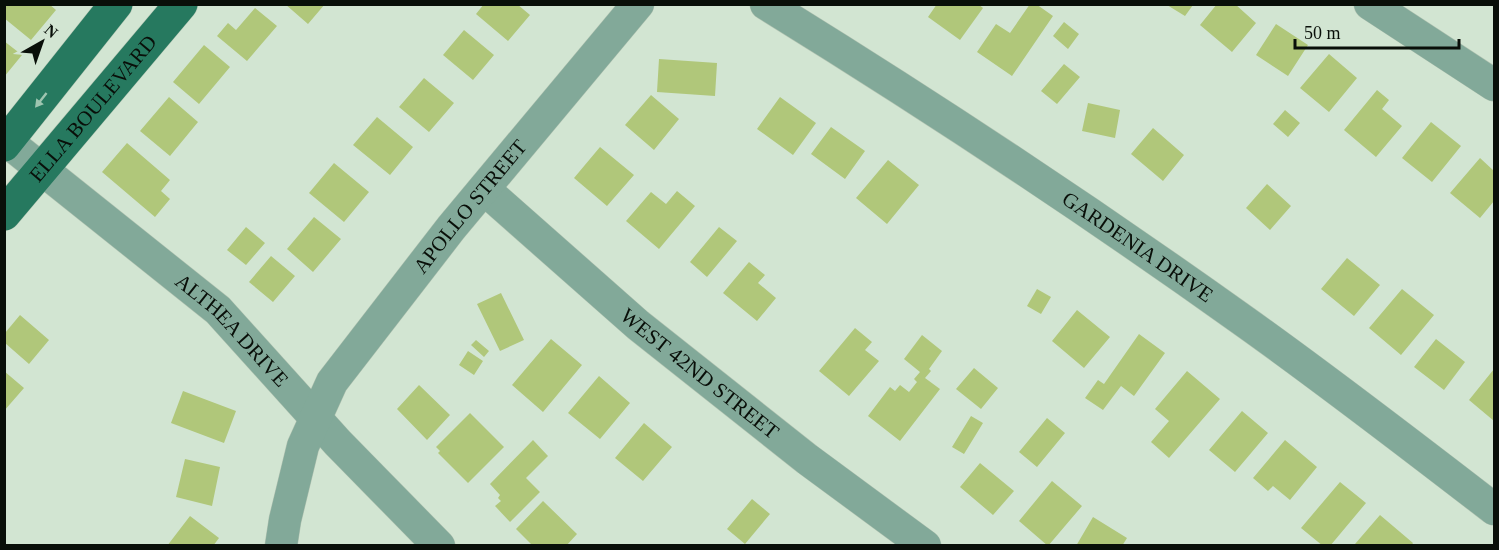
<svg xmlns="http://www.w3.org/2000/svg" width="1499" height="550" font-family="Georgia,serif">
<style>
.building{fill:#b0c77a}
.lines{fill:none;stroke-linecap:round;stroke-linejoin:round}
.minor-casing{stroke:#b2c3b2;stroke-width:33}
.major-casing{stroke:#b2c3b2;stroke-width:34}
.minor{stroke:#82a999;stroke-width:32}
.major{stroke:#26795f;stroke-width:33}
.oneway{fill:#9ec5b0}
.labels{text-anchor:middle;stroke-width:4.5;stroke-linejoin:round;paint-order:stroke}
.street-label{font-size:21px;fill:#090f09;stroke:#d2e5d2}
</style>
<rect width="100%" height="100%" fill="#d2e5d2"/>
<path class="building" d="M4 4H49L56 10 31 40 4 18Z
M285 4H325L308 24Z
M484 4H517L530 15 508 41 476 14Z
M937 4H978L983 8 960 40 928 17Z
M1030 4H1036L1053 16 1012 76 977 52 996 24 1010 33Z
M1217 4H1235L1256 23 1232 52 1200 25Z
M1167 5H1193L1185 16Z
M255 8 277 26 247 61 217 36 228 23 236 30Z
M1064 22 1079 34 1068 49 1053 36Z
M1276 24 1308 45 1288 76 1256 55Z
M464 30 494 55 473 80 443 55Z
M4 41 22 55 4 77Z
M204 45 230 67 199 104 173 82Z
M1329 54 1357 78 1329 112 1300 88Z
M659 59 717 63 715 96 657 92Z
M1064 64 1080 77 1057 104 1041 91Z
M424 78 454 103 429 132 399 107Z
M1377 90 1389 100 1382 109 1402 126 1376 157 1344 130Z
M651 95 679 119 654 150 625 125Z
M169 97 198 122 170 156 140 131Z
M780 97 816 123 793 155 757 129Z
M1088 103 1120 110 1115 138 1082 131Z
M1285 110 1300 123 1288 137 1273 124Z
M377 117 413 147 390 175 353 145Z
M1431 122 1461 146 1432 182 1402 158Z
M831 127 865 151 845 179 811 154Z
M1153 128 1184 155 1163 181 1131 154Z
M127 143 170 180 161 191 170 199 155 217 102 172Z
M600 147 634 175 607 206 574 178Z
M1480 158 1494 171V201L1480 218 1450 193Z
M888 160 919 185 887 224 856 198Z
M334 163 369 192 344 222 309 193Z
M1267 184 1291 206 1270 230 1246 208Z
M677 191 695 206 659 249 626 221 651 192 666 204Z
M314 217 341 239 313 272 287 249Z
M246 227 265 243 246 265 227 250Z
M719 227 737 241 707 277 690 262Z
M271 256 295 276 273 302 249 282Z
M1347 258 1380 285 1354 316 1321 289Z
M749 262 765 275 758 283 776 298 757 321 723 293Z
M1037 289 1051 297 1041 314 1027 306Z
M1402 289 1434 315 1401 355 1369 328Z
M501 293 524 340 500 351 477 304Z
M1077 310 1110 337 1084 368 1052 341Z
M20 315 49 340 29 364 5 343V333Z
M855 328 872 342 865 350 879 361 849 396 819 371Z
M1139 334 1165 353 1134 396 1121 386 1103 410 1085 398 1098 380 1104 384Z
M922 335 942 351 929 369 931 371 925 378 940 389 900 441 868 416 890 387 895 391 900 385 909 392 917 382 914 379 920 372 904 359Z
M551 339 582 365 543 412 512 385Z
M1436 339 1465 362 1444 390 1414 367Z
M476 340 489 351 484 357 471 345Z
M468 351 483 361 474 375 459 365Z
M974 368 998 388 981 409 956 389Z
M1494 369V421L1469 400Z
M4 371 24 388 4 411Z
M1187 371 1220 399 1169 458 1151 442 1169 421 1155 409Z
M599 376 630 403 600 439 568 413Z
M419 385 450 415 427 440 397 409Z
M183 391 236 411 224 443 171 423Z
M1242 411 1268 433 1235 472 1209 450Z
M470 413 504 447 468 483 438 453 440 451 436 447Z
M971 416 983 423 964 454 952 447Z
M1047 418 1065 433 1037 467 1019 452Z
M644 423 672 447 643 481 615 458Z
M533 440 548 456 526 478 540 492 510 522 495 506 501 501 498 498 500 495 490 484Z
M1285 440 1317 467 1290 500 1273 486 1268 491 1253 478Z
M185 459 220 467 212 506 176 497Z
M980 463 1014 491 993 515 960 487Z
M1052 481 1082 506 1048 546 1019 521Z
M1340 482 1366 503 1330 546H1323L1301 528Z
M752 499 770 514 745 544 727 529Z
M543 501 577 534 566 546H533L516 529Z
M1380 515 1413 543 1411 546 1355 544Z
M190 516 219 538 213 546H167Z
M1093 517 1127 538 1122 546H1076Z"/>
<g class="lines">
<g class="minor-casing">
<g id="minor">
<path id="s1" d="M766 4C928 104 1087 209 1241 319 1327 380 1411 445 1494 509"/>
<path d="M1370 4 1494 85"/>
<path id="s2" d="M4 139 218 310 338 443 439 546"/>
<path id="s3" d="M484 189 638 325 807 459 925 546"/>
<path id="s4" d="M281 546 285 520 303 446 332 382 451 228 638 4"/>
</g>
</g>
<g class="major-casing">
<g id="major">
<path d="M4 145 116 4"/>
<path id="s5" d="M4 214 181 4"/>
</g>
</g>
<use href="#minor" class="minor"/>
<use href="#major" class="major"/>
</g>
<defs><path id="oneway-solid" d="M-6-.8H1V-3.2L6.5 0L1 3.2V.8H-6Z" transform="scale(1.5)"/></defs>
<use class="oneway" href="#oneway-solid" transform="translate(41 100) rotate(128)"/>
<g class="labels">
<g class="street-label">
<text dy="7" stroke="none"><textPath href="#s5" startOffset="138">ELLA BOULEVARD</textPath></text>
<text dy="7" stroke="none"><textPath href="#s4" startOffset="396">APOLLO STREET</textPath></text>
<text dy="7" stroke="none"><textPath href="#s1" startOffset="444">GARDENIA DRIVE</textPath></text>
<text dy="7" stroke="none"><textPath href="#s2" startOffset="298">ALTHEA DRIVE</textPath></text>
<text dy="7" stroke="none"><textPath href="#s3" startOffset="284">WEST 42ND STREET</textPath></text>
</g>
</g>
<rect width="1499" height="550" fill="none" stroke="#090f09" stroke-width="12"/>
<g transform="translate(42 42) rotate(40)" stroke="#d2e5d2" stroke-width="4.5" paint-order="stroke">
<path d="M0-4.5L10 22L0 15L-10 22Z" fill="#090f09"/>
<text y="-9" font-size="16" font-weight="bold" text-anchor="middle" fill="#090f09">N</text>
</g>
<path d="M1295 39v9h164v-9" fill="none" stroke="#090f09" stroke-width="3"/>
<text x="1304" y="39" font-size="18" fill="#090f09" stroke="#d2e5d2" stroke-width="4.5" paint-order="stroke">50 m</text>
</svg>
